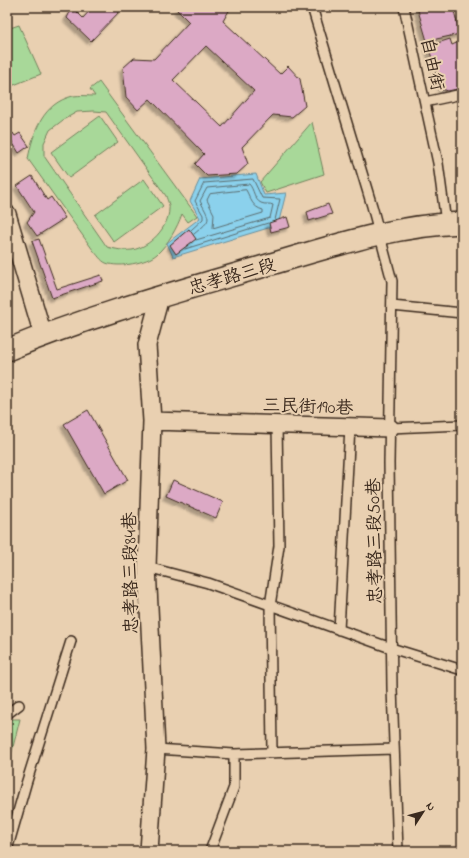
<svg xmlns="http://www.w3.org/2000/svg" width="469" height="858" font-family="'Indie Flower','LXGW WenKai TC',sans-serif">
<style>
.green{fill:#a8d899;stroke:#72815c;fill-rule:evenodd}
.water{fill:#8bd1ec;stroke:#6b8e9a}
.lines{fill:none;stroke-linecap:round;stroke-linejoin:round}
.shore{stroke:#5b6d70;stroke-width:1}
.building{fill:#dca9c5;stroke:#3b2a1e;fill-rule:evenodd;filter:url(#shadow)}
.service-casing{stroke:#3b2a1e;stroke-width:12}
.minor-casing{stroke:#3b2a1e;stroke-width:20}
.tertiary-casing{stroke:#3b2a1e;stroke-width:24}
.service{stroke:#e9d0b1;stroke-width:9}
.minor{stroke:#e9d0b1;stroke-width:17}
.tertiary{stroke:#e9d0b1;stroke-width:21}
.labels{text-anchor:middle;stroke-width:4;stroke-linejoin:round;paint-order:stroke}
.street-label{font-size:18px;fill:#3b2a1e;stroke:#e9d0b1}
</style>
<defs>
<filter id="shadow"><feDropShadow dx="-3.5" dy="3.5" stdDeviation="1" flood-color="#0004"/></filter>
</defs>
<rect width="100%" height="100%" fill="#e9d0b1"/>
<filter id="ink" filterUnits="userSpaceOnUse"><feTurbulence type="fractalNoise" baseFrequency=".025" numOctaves="2"/><feDisplacementMap in="SourceGraphic" scale="8" xChannelSelector="R" yChannelSelector="G"/><feConvolveMatrix kernelMatrix="1 2 1 2 8 2 1 2 1" color-interpolation-filters="sRGB"/></filter>
<g filter="url(#ink)">
<path class="green" d="M19 25 41 74 9 87 7 83V29Z
M99 82 197 216 188 222 182 214C177 228 168 244 157 254 147 263 119 268 106 263 101 261 97 254 93 250L28 159C33 132 43 103 73 96 80 95 88 96 95 96L90 89ZM94 111 106 112 166 196C167 200 170 205 169 209 169 227 150 247 132 250 123 251 115 249 107 247L44 156V143L50 130 63 120 77 112Z
M100 116 118 142 69 178 51 152Z
M312 122 324 174 266 193 260 182Z
M144 179 163 206 114 242 95 215Z
M13 719H20L7 771V723Z"/>
<path class="water" d="M256 174 264 195 286 193 278 225 173 257 167 243 200 218 190 201 200 179Z"/>
<g class="lines">
<path class="shore" d="M246 190C251 199 252 207 263 210V213L213 228 214 214 207 200 210 194Z
M191 230 203 219V215L195 201 204 183 253 179 262 198 280 199 275 220
M194 234C212 219 211 221 200 201L207 188 249 184C254 189 254 200 261 203 265 205 270 203 273 205L270 218 196 240
M185 249 268 223"/>
</g>
<path class="building" d="M93 7H124L91 41 67 18 70 12 75 10 83 18Z
M180 7H227L230 9 223 21 280 74 288 66 300 79 305 106 292 117 273 115 242 147 248 164 237 174 207 176 195 164 204 154 150 99 138 110 126 97 123 68 134 58 154 59 189 22 177 10ZM206 46 254 91 222 127 173 80Z
M417 7H453L460 34 427 41Z
M450 39 452 45 461 41 462 43V88L448 91 442 89 428 46Z
M13 133 15 136 20 133 29 146 19 153 11 140 7 143V137Z
M32 176 47 200 51 197 65 218 37 236 27 222 34 212 17 186Z
M328 204 332 214 309 221 307 212Z
M287 217 290 227 271 232 269 223Z
M189 229 196 239 176 254 170 245Z
M39 239 57 289 101 275 103 281 52 298 32 241Z
M88 410 128 480 104 494 64 424Z
M173 480 223 502 216 518 166 496Z"/>
<g class="lines">
<g class="service-casing">
<path id="service" d="M312 7 372 206 392 281 389 463 392 688 398 851
M404 7 438 163 446 223
M425 102 462 94
M392 306 462 313
M390 428 462 425
M147 567 208 583 391 648 462 670
M339 630 350 427
M7 714 19 705
M156 749 234 754 394 749
M272 752 270 606 279 546 277 425
M7 850 26 784 71 641
M210 851 234 787V754"/>
</g>
<g class="minor-casing">
<path id="minor" d="M7 214 43 335
M152 421 390 428
M149 851 156 749 147 567 152 421 147 345 160 297"/>
</g>
<g class="tertiary-casing">
<path id="tertiary" d="M7 350C89 316 176 292 261 267 327 248 393 225 462 223"/>
</g>
<use href="#service" class="service"/>
<use href="#minor" class="minor"/>
<use href="#tertiary" class="tertiary"/>
</g>
</g>
<g class="labels">
<g class="street-label">
<text transform="translate(433 64) rotate(78)" y="6">自由街</text>
<text transform="translate(232 276) rotate(-16)" y="6">忠孝路三段</text>
<text transform="translate(308 406) rotate(2)" y="6">三民街190巷</text>
<text transform="translate(374 541) rotate(-91)" y="6">忠孝路三段50巷</text>
<text transform="translate(130 573) rotate(-91)" y="6">忠孝路三段84巷</text>
</g>
</g>
<rect width="469" height="858" fill="none" stroke="#e9d0b1" stroke-width="24"/>
<rect x="12" y="12" width="445" height="834" fill="none" stroke="#3b2a1e" stroke-width="1.5" filter="url(#ink)"/>
<g transform="translate(423 812) rotate(54)" stroke="#e9d0b1" stroke-width="3" paint-order="stroke">
<path d="M0-3L7 15L0 10L-7 15Z" fill="#3b2a1e"/>
<text y="-6" font-size="11" font-weight="bold" text-anchor="middle" fill="#3b2a1e">N</text>
</g>
</svg>
